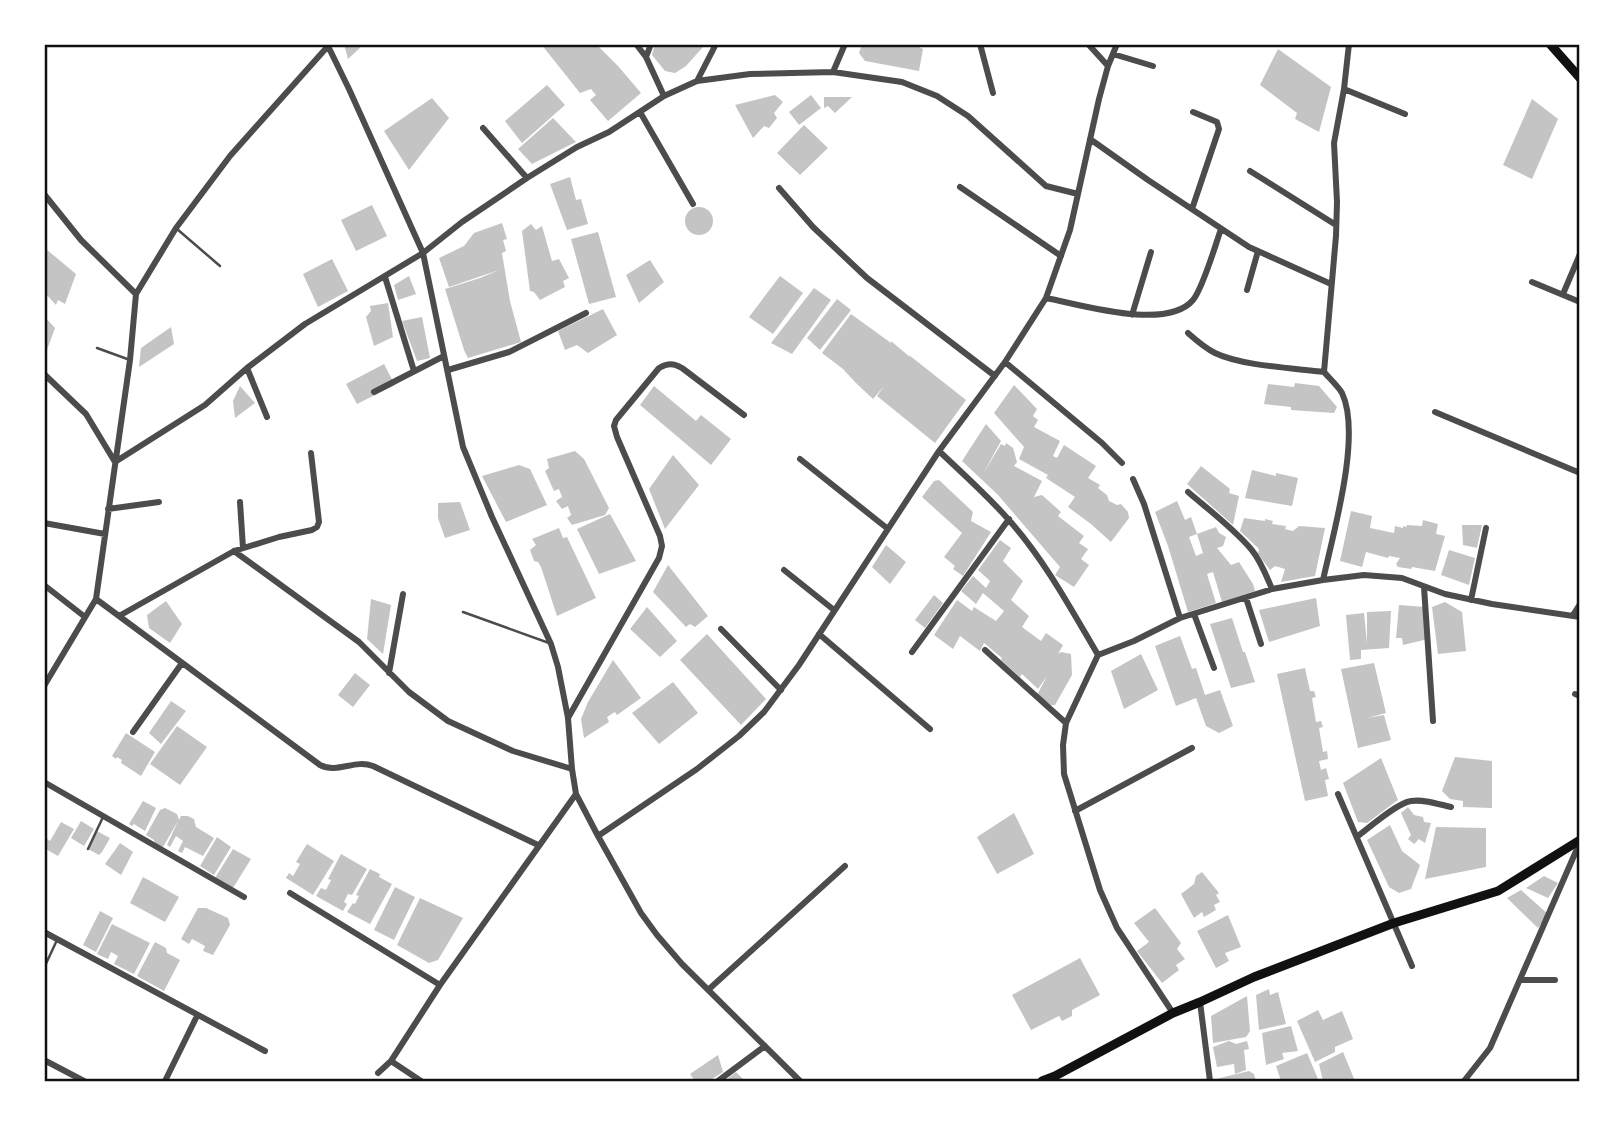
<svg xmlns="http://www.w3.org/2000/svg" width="1624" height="1125" font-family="'Source Sans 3',sans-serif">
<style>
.building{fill:#c4c4c4}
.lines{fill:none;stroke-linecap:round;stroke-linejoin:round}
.service{stroke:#4c4c4c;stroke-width:2.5}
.minor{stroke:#4c4c4c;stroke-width:6}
.secondary{stroke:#111;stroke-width:9}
.neatline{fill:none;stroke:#111;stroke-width:2.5}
</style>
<rect width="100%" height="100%" fill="#fff"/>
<path class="building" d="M344 44H364L348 59Z
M541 44H596L618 66 641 93 608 121 590 100 596 95 591 89 580 93Z
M655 44H697L703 47 686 66 675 73 665 71 652 55Z
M862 44H913L923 49 919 71 865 61 859 53Z
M1278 49 1331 87 1319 132 1295 119 1297 113 1260 85Z
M547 85 565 105 522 143 505 121Z
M775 95 783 102 774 113 777 118 769 128 764 126 753 138 735 105Z
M811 95 821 108 799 125 789 112Z
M824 97H852L835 113 828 106 824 108Z
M432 98 449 118 409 170 384 131Z
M1532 99 1558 119 1532 179 1503 165Z
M553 118 576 142 532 164 518 149Z
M804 125 828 148 800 175 777 153Z
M570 177 576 200 581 199 588 224 567 230 550 184Z
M372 205 387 236 356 251 341 220Z
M685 221a14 14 0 1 1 28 0a14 14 0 1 1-28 0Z
M502 223 507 239 503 240 506 251 502 253 510 301 521 342 468 358 464 350 445 289 480 278 499 270 449 287 439 258 464 246 474 233Z
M531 224 536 230 542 226 552 261 559 259 569 278 563 281 565 287 540 300 534 292 530 291 522 231Z
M598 232 616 297 589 304 571 239Z
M46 249 76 274 65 304 58 300 56 305 44 292V255Z
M332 259 348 291 318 307 303 274Z
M650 260 664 282 639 303 626 275Z
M409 276 416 294 398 300 394 285Z
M780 276 803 293 773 334 749 317Z
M814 288 831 300 792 354 771 343Z
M837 299 851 310 820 350 807 338Z
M388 303 393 337 374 346 366 317 371 311 370 306Z
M603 309 617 335 588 353 577 345 565 350 558 331Z
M851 314 891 343V341L910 357 909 355 966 400 935 443 877 396 884 386 873 399 856 383 843 369 822 353Z
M44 316 55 328 44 358Z
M422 317 430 358 417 361 402 321Z
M171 327 174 344 139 367 141 348Z
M384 364 395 385 357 404 346 384Z
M1295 383 1319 386 1337 407 1334 413 1291 410V407L1264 404 1268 384 1294 387Z
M1014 385 1037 409 1033 416 1038 420 1034 427 1060 441 1053 456 1057 458 1064 445 1096 466 1088 478 1100 485 1098 488 1107 495 1109 501 1117 505 1121 504 1128 512 1129 518 1111 542 1091 524 1068 507 1075 497 1046 478 1048 475 1019 459 1024 447 994 413Z
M240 386 255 403 235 418 233 401Z
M654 386 696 421 701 415 731 439 711 465 640 405Z
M986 424 1001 441 983 474 1001 444 1005 446 1006 443 1013 448 1017 462 1014 466 1042 481 1034 497 1042 495 1061 512 1058 516 1084 536 1079 543 1088 549 1081 559 1089 565 1074 587 1055 575 1060 567 998 495 962 461Z
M575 451 584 459 609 508 605 515 572 525 567 518 571 515 568 506 562 509 556 501 562 497 559 489 554 491 545 471 549 468 547 459Z
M673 455 699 485 665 529 649 489Z
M519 465 530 469 547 505 506 522 482 476Z
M1201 466 1230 489 1229 493 1239 496 1233 525 1187 484Z
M1252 470 1276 476V473L1298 478 1292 506 1245 498Z
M939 480 973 512 971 521 991 532 963 576 953 569 955 566 944 557 962 533 922 497 934 481Z
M1177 501 1185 520 1191 517 1197 534 1189 537 1196 556 1203 553 1197 534 1216 527 1219 533 1226 537 1223 546 1217 548 1231 565 1239 562 1253 584 1255 591 1222 602 1213 572 1207 574 1216 603 1188 612 1168 546 1155 512Z
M460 502 470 530 445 538 438 518V503Z
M1351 511 1372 516 1370 528 1394 533 1395 526 1403 528V526L1406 527 1407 525 1422 526 1423 520 1438 524 1436 534 1445 536 1435 571 1412 567 1411 569 1398 567 1396 564 1400 558 1389 556 1388 558 1366 552 1362 567 1340 561Z
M610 514 636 561 599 574 577 529Z
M1244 518 1265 521V519L1273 521 1272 524 1286 526 1285 529 1293 531 1299 526 1325 528 1315 576 1281 582 1285 569 1275 566 1270 570 1258 554 1259 549 1240 531Z
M1462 525H1482L1477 548 1463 545Z
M559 528 563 538 567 537 596 598 557 616 541 567 538 562 534 561 530 550 536 545 532 539Z
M1000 540 1011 548 1003 561 1023 581 1011 600 1029 616 1022 627 1041 641 1046 633 1063 645 1058 654 1061 652 1071 654 1072 675 1055 705H1051L1037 695 1047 676 1038 689 1022 674 1020 677 1001 660 1002 658 984 643 980 651 960 636 953 649 934 635 957 600 972 611 974 607 996 621 1004 611 983 593 976 604 961 591 973 576 986 588 990 581 978 570Z
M886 545 906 562 890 584 872 567Z
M1449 550 1475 558 1469 585 1441 575Z
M668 565 708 616 695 627 690 624 686 627 653 592Z
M934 595 943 603 925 628 915 620Z
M1316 598 1320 626 1269 642 1259 610Z
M371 599 391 605 383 654 367 639Z
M166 601 182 624 170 643 149 628 147 615Z
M1445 602 1462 612 1466 651 1438 654 1432 607Z
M1399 605 1425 607 1428 639 1403 645 1402 638H1396Z
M647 607 677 641 660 657 630 629Z
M1391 611 1389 648 1361 650V659L1350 660 1346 615 1364 613 1367 643V612Z
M1232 618 1243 652H1245L1255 682 1231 688 1210 624Z
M707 634 766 699 741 725 680 660Z
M1180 636 1192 669 1196 668 1205 695 1220 690 1233 726 1219 733 1206 726 1196 698 1176 706 1155 646Z
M1141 654 1158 690 1124 709 1111 671Z
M613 660 641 698 617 715 615 712 607 717 609 722 584 738 581 719 588 702Z
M1374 663 1386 713 1367 718 1384 715 1391 740 1358 748 1341 669Z
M1305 668 1310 691H1314L1316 697 1312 698 1316 722 1321 721 1323 727 1319 728 1323 752 1327 751 1328 759 1319 761 1321 770 1326 768 1329 779 1325 780 1328 796 1305 801 1277 674Z
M355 673 370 685 353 707 338 695Z
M673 682 698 713 659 744 632 713Z
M171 701 186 711 161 744 149 733Z
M177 726 207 747 180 785 150 764Z
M126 733 155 752 141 776 121 763 122 760 117 757 116 759 112 756Z
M1455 757 1492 761V808L1463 807V801L1450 799 1442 791Z
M1381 758 1398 800 1367 823 1358 822 1343 783Z
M143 801 156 808 145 831 134 824 132 826 129 824Z
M1408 807 1414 815 1423 817 1424 822 1431 823 1425 843 1419 839 1414 844 1408 839 1411 835 1401 813Z
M165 808 177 814 179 820 181 816H188L194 819 196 827 214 838 203 856 185 847 182 853 178 851 183 841 176 836 170 847 167 845 178 821 163 847 155 844 154 840 146 835 160 810Z
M1014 813 1034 854 997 874 977 837Z
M81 821 94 829 84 846 71 838Z
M61 822 74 829 58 856 44 848V842L46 838 50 841Z
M1390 825 1402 851 1420 865 1411 889 1399 893 1389 887 1367 840Z
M1436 827 1486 828V867L1425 879Z
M97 831 110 838 102 852 99 855 88 849Z
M217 837 231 847 214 875 200 866Z
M120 843 133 852 121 875 105 864Z
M307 844 334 861 313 895 286 878 289 873 293 876 300 864 296 862Z
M233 849 251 859 233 888 215 878Z
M341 854 367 869 352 895 348 894 344 902 347 904 343 911 316 896 321 888 326 890 331 880 328 879Z
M370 869 380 874 379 877 392 884 370 924 347 912 353 903 355 904 359 896 356 895Z
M1202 872 1219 893 1216 895 1220 902 1214 905 1216 910 1204 917 1202 912 1194 918 1181 894 1194 884 1196 876Z
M1544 876 1558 883 1548 898 1526 888Z
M143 877 179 897 165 922 130 903Z
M395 887 415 897 394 940 374 930Z
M1521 890 1548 914 1538 928 1507 898Z
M420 898 463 918 438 960 429 963 397 945Z
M198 908H206L228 918 230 925 213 955 203 951 205 946 192 939 189 944 181 939Z
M1155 908 1181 943 1177 949 1185 959 1176 965 1179 970 1162 983 1137 951 1149 942 1134 923Z
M100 911 113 918 96 952 83 945Z
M1228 915 1241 947 1225 953 1229 961 1216 968 1197 931Z
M112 924 150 943 134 974 114 964 118 956 111 952 108 959 97 954Z
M155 942 166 948 167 953 180 960 164 991 137 976Z
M1080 958 1100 995 1072 1010V1016L1062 1021 1059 1016 1031 1030 1012 995Z
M1269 989 1270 995 1278 992 1286 1024 1259 1030 1256 995Z
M1247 996 1250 1031 1246 1037 1213 1043 1211 1016Z
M1318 1010 1323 1020 1342 1011 1353 1039 1335 1047V1052L1315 1062 1297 1021Z
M1291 1026 1298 1051 1282 1053 1284 1059 1266 1065 1262 1033Z
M1229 1041 1236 1044 1247 1041 1249 1049 1244 1050 1246 1070 1235 1074 1234 1064 1217 1067 1213 1047Z
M1343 1052 1355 1081H1323L1319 1064Z
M1307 1053 1318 1079 1313 1081H1281L1276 1066Z
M718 1055 723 1072 709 1081H695L690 1074Z
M1249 1071 1254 1074 1256 1081H1217L1216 1079Z
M736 1072 745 1081H725Z"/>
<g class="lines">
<path class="service" d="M177 229 220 266
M97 348 130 360
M463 612 549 643
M88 849 103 817
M44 968 57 940"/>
<path class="minor" d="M327 44 349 89 423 253 463 447 492 517 551 644 558 667 568 718 572 769 576 794 598 836 641 913 657 935 682 964 800 1081
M636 44 646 57 664 96
M980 44 993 93
M1088 44 1108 66
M1113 54 1153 66
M646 57 651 44
M833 72 845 44
M697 81 716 44
M1344 89 1405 114
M640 112 693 204
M483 128 527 178
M1090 139 1148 180 1249 247 1331 284
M1250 171 1336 225
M960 187 1061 256
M779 188 813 227 867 278 995 376
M44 194 81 240 136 294
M1192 209 1219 129 1217 122 1193 112
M385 277 414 371
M1532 282 1580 302
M1247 290 1258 251
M1563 294 1580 254
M1046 298C1082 305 1167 331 1193 300 1203 288 1215 246 1221 229
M1132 315 1151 252
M1188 333C1196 340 1205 348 1215 353 1242 366 1293 368 1324 372
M1005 362 1102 443 1122 463
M247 368 267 417
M448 370 509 352 586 313
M44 374 86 414 115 462
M374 392 444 356
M1435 412 1580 473
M939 451C962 473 987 495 1008 519 1044 559 1071 609 1098 655L1066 723 1063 745 1064 774 1100 890 1117 928 1173 1013
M800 459 888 529
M115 462 205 405 247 368 305 324 423 253 462 222 527 178 577 147 609 132 664 96 697 81 750 74 833 72 902 82 937 96 968 116 1046 186 1078 194
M1133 479 1144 504 1180 618
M1188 492C1209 510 1233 528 1251 549 1261 561 1266 575 1272 589
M240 502 243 548
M108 509 159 502
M44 523 105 534
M234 551 359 642 409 692 448 721 513 751 572 769
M784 570 834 610
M1323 580C1333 534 1362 435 1342 393 1338 386 1330 379 1324 372L1336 236 1337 202 1334 143 1344 89 1349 44
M44 585 85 617
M1424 587 1433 721
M1246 598 1261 644
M96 599 320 765C338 774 354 759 373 766L538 845
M1471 600 1486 528
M1194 614 1214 668
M1573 615 1580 604
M119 616 234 551 279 537 312 530 317 527 319 522 311 453
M721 629 781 690
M819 634 930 729
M985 650 1066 723
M912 652 1009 519
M1098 655 1134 641 1180 618 1272 589 1323 580 1364 575 1402 578 1445 594 1492 604 1580 617
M389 673 403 594
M44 686 96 599 130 360 136 294 176 228 230 156 329 45
M1575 694 1580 696
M568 718 659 558 662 546 660 536 617 437 614 426 616 420 659 368C668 363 673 363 682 368L744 415
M133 732 182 663
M44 782 244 897
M1338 794 1412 966
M1075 811 1192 748
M598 836 697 769 739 736 764 712 799 665 939 451 1005 362 1046 298 1070 230 1099 99 1108 66 1117 44
M1358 836C1370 827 1397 803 1411 801 1424 799 1438 804 1451 807
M290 893 440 985
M44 932 265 1051
M1520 980H1555
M708 990 845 866
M1200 1002 1210 1081
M44 1060 84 1081
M378 1073 391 1061
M165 1081 197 1016
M421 1081 391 1061 440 985 576 794
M718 1081 765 1046
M1464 1081 1490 1048 1580 842"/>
<path class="secondary" d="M1550 44 1580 78
M1042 1081 1055 1076 1173 1013 1200 1002 1254 977 1394 923 1498 891 1580 840"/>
</g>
<rect width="1624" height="1125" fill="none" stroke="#ffffff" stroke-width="91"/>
<rect x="46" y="46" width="1532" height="1034" class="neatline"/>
</svg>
